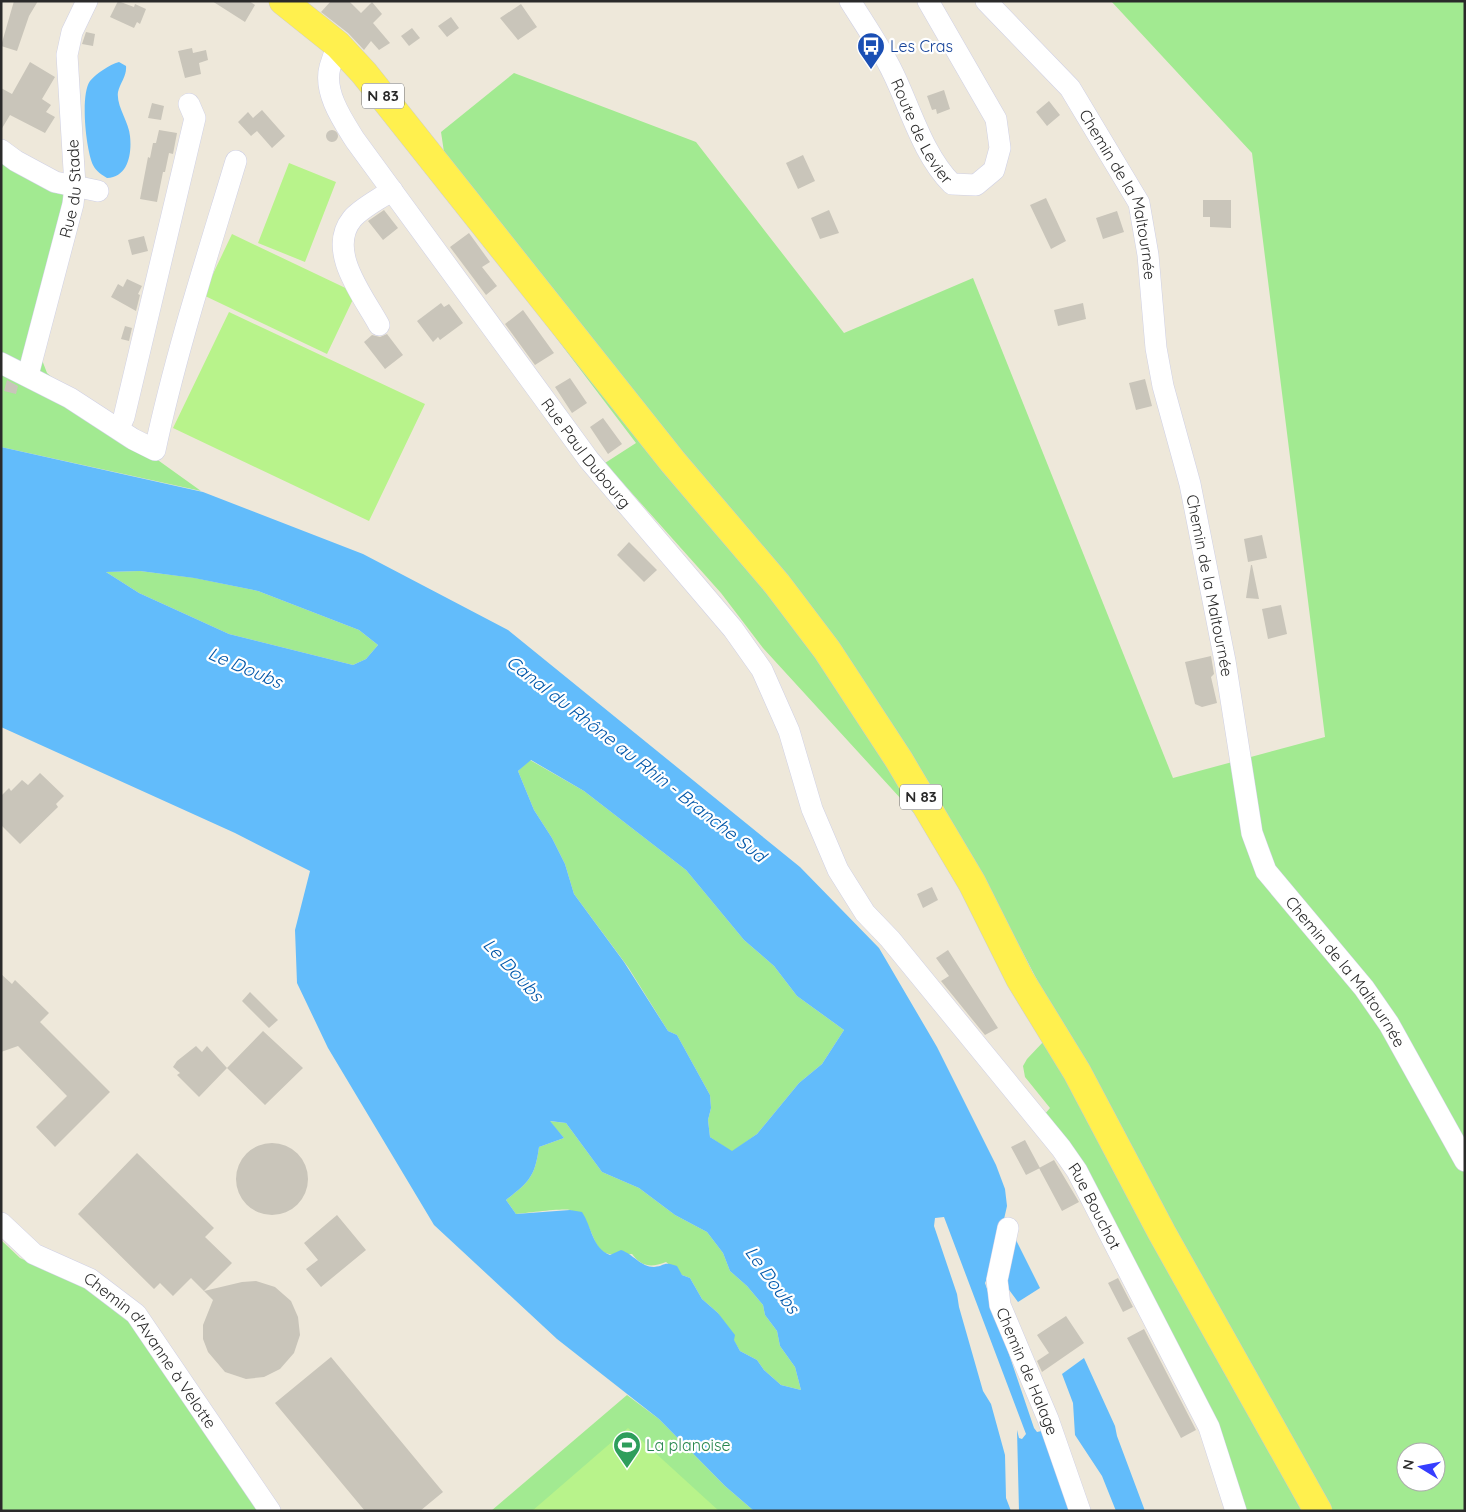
<svg xmlns="http://www.w3.org/2000/svg" width="1466" height="1512" font-family="Quicksand,sans-serif">
<style>
.green{fill:#a2ea91;fill-rule:evenodd}
.pitch{fill:#b8f38b}
.water{fill:#62bcfb;fill-rule:evenodd}
.building{fill:#c9c5ba}
.lines{fill:none;stroke-linecap:round;stroke-linejoin:round}
.minor-casing{stroke:#cfd0e5;stroke-width:22}
.major-casing{stroke:#ccc;stroke-width:29}
.minor{stroke:#fff;stroke-width:21}
.major{stroke:#fff04e;stroke-width:28}
.labels{text-anchor:middle;stroke-width:4.5;stroke-linejoin:round;paint-order:stroke}
.shield{fill:#fff;stroke:#6a6a6a;stroke-width:1}
.shield-label{font-size:15px;font-weight:bold;fill:#2a2a2a}
.transit-label{font-size:16px;fill:#164399;stroke:#fff;text-anchor:start}
.street-label{font-size:16px;fill:#2a2a2a;stroke:#fff}
.leisure-label{font-size:16px;fill:#27864d;stroke:#fff;text-anchor:start}
.water-label{font-size:18px;font-style:italic;fill:#0056a8;stroke:#fff}
</style>
<rect width="100%" height="100%" fill="#eee8da"/>
<path class="green" d="M1111 1H1465V1511H1245L1044 1115 1050 1108 1025 1077 1023 1066 1027 1059 1060 1024 998 905 763 648 721 593 605 463 636 443 451 199 441 132 514 73 696 142 844 333 973 278 1173 778 1325 737 1252 153ZM1406 1452H1436V1482H1406Z
M1 158 66 194 32 334 47 373 120 437 141 448 201 491 1 447Z
M140 571 195 578 258 591 359 630 378 645 366 659 353 665 229 634 139 593 106 572Z
M530 760 584 791 686 870 744 940 774 966 797 996 844 1030 822 1064 799 1083 757 1134 732 1152 710 1137 708 1120 711 1108 710 1095 677 1035 668 1031 628 967 574 894 565 864 552 838 534 810 518 771Z
M549 1121 566 1123 602 1172 639 1188 675 1215 707 1232 723 1253 730 1271 747 1286 763 1305 765 1315 777 1331 780 1346 795 1367 801 1390 781 1385 764 1370 757 1360 740 1351 718 1313 702 1299 690 1278 682 1275 666 1262C651 1268 642 1267 632 1254 625 1254 616 1256 609 1254 589 1250 597 1220 570 1210 563 1208 527 1213 516 1214L506 1200C529 1182 535 1177 539 1147L564 1138Z
M1 1240 20 1258 85 1288 127 1318 259 1511H1Z
M627 1395 659 1419 725 1486 754 1511H491Z"/>
<path class="pitch" d="M289 163 336 182 305 262 258 243Z
M232 234 356 293 327 354 203 295Z
M229 312 425 404 369 521 173 428Z
M628 1428 719 1511H532Z"/>
<path class="water" d="M119 62 126 66C127 76 120 83 118 92 116 106 129 122 130 136 132 154 128 177 107 178 102 175 96 171 93 165 86 150 80 95 90 81 97 73 109 65 119 62Z
M1 447 203 492 363 554 508 630 800 867 879 948 937 1047 996 1165 1005 1189 1007 1206 1002 1228 1016 1240 1040 1288 1018 1302 1004 1283 988 1276 985 1283 1034 1428 1037 1432 1046 1430 1071 1511H1019L1017 1430 1019 1438 1022 1439 1026 1434 944 1217 935 1218 934 1226 957 1294 959 1307 983 1391 991 1404 1005 1455 1006 1498 1011 1511H754L725 1486 659 1419 557 1339 434 1225 328 1048 297 983 295 930 310 871 235 833 1 727ZM140 571 194 578 258 591 359 630 378 645 366 659 353 665 229 634 139 593 106 572ZM531 760 584 791 686 870 744 940 774 966 797 996 844 1030 822 1064 799 1083 757 1134 732 1151 710 1137 708 1120 711 1108 710 1095 677 1035 668 1031 624 962 574 894 565 864 552 838 534 810 518 771ZM550 1121 566 1123 602 1172 639 1188 675 1215 707 1232 723 1253 730 1271 747 1286 763 1305 765 1315 777 1331 780 1346 795 1367 801 1390 781 1385 764 1370 757 1360 740 1351 734 1340 735 1335 718 1313 702 1299 690 1278 682 1275 677 1266C662 1261 666 1266 654 1267 641 1267 633 1254 621 1250L610 1255C592 1248 592 1227 582 1212L570 1210 516 1214 506 1200C529 1182 535 1177 539 1147L564 1138Z
M1084 1358 1115 1426 1117 1436 1145 1511H1116L1102 1476 1075 1435 1073 1403 1062 1374Z"/>
<path class="building" d="M14 1H38L29 16 17 51 1 46Z
M118 1 134 7 135 4 146 9 140 24 137 22 134 28 110 17Z
M212 1H249L255 5 245 22Z
M331 1H349L361 13 372 2 382 14 373 23 390 43 379 50 371 41 364 50 348 33 321 12Z
M521 4 537 27 518 40 500 18Z
M451 17 459 28 447 37 438 26Z
M412 28 420 38 409 46 401 36Z
M86 32 95 34 93 46 82 44Z
M192 48 193 53 206 50 208 60 199 63 201 74 185 78 178 51Z
M30 62 55 77 42 99 51 105 46 112 55 117 45 133 10 115 1 130V88L12 94Z
M944 90 950 109 937 114 936 109 932 110 927 96Z
M1049 101 1060 115 1047 126 1036 112Z
M152 103 164 106 161 120 148 118Z
M262 110 285 136 272 148 257 131 251 136 238 122 248 112 253 118Z
M326 136a6 6 0 1 1 12 0a6 6 0 1 1-12 0Z
M159 130 177 133 173 154 169 153 165 172H163L157 202 140 199 148 157 150 158 153 143H156Z
M803 155 815 181 798 189 786 163Z
M1046 198 1066 241 1051 249 1030 205Z
M1203 200H1231V228L1210 227V217H1203Z
M384 210 398 228 383 240 368 221Z
M829 210 839 233 820 239 811 218Z
M1117 211 1124 232 1103 239 1096 218Z
M469 233 490 262 482 267 497 286 486 295 450 247Z
M144 236 148 251 132 255 128 240Z
M127 279 142 286 138 294 140 295 136 311 111 297 118 284 123 287Z
M441 303 444 307 449 304 463 323 440 340 438 337 433 342 417 321Z
M1083 303 1086 319 1058 326 1054 310Z
M523 310 554 353 535 365 505 324Z
M125 326 132 328 129 341 121 339Z
M387 334 403 355 385 369 364 342 372 335 380 337Z
M570 378 587 403 572 413 555 387Z
M1145 379 1152 406 1136 410 1129 383Z
M7 380 18 386 16 394 4 391Z
M603 418 622 444 608 454 590 427Z
M1262 535 1267 558 1248 562 1244 539Z
M629 542 657 570 644 582 617 555Z
M1251 565H1252L1259 599 1246 598Z
M1281 605 1287 634 1268 639 1262 609Z
M1211 656 1214 674 1211 677 1217 703 1202 707 1195 704 1185 662Z
M40 773 64 796 56 804 58 807 20 844 1 825V796L9 788 11 791 22 780 28 785Z
M932 887 938 900 923 908 917 894Z
M948 950 998 1028 985 1035 941 981 949 976 936 958Z
M1 974 12 984 15 980 49 1013 40 1022 110 1092 55 1147 36 1127 67 1096 18 1046 1 1052Z
M250 992 278 1020 269 1028 242 1001Z
M263 1031 303 1068 265 1105 227 1068Z
M196 1046 202 1052 207 1046 227 1068 199 1097 177 1075 180 1073 173 1067 177 1061Z
M1025 1140 1040 1168 1026 1175 1011 1147Z
M236 1179a36 36 0 1 1 72 0a36 36 0 1 1-72 0Z
M137 1153 214 1228 205 1237 232 1263 204 1291 191 1278 173 1296 160 1283 154 1289 78 1214Z
M1054 1160 1079 1202 1062 1211 1039 1168Z
M337 1215 366 1250 321 1287 306 1269 318 1260 304 1243Z
M1118 1278 1133 1307 1123 1312 1108 1283Z
M256 1281 275 1287 291 1301 298 1317 300 1335 294 1353 280 1369 264 1377 246 1379 225 1372 208 1352 203 1339V1325L213 1300 204 1291 242 1282Z
M1066 1316 1084 1343 1042 1372 1037 1361 1049 1353 1037 1335Z
M1144 1329 1196 1430 1181 1438 1127 1338Z
M331 1357 443 1492 420 1511H365L275 1403Z"/>
<g class="lines">
<g class="minor-casing">
<g id="minor">
<path id="s1" d="M850 1C865 25 881 48 893 73 911 110 923 155 952 184L976 185 994 170 1000 148 996 119 928 1"/>
<path id="s2" d="M986 1 1070 88 1139 203 1148 255 1156 348 1163 386 1190 484 1225 661 1252 833 1266 871 1364 988 1389 1024 1465 1161"/>
<path id="s3" d="M338 45C335 52 332 60 330 67 323 92 343 121 355 140L589 460 733 629 762 670 789 731 812 809 838 870 865 913 890 939 1061 1148 1077 1171 1209 1427 1236 1511"/>
<path d="M1 150 16 161 55 182 98 191"/>
<path d="M379 325C364 297 326 251 352 219 361 208 380 199 392 190"/>
<path d="M1 363 70 398 133 439 155 450C176 352 207 257 236 161"/>
<path id="s4" d="M28 375 73 204 75 186 67 55 72 32 87 1"/>
<path d="M119 428 124 417 195 118 189 104"/>
<path id="s5" d="M1 1223 34 1254 90 1279 136 1314 270 1511"/>
<path id="s6" d="M1008 1228 997 1280 1000 1305 1048 1419 1080 1511"/>
</g>
</g>
<g class="major-casing">
<path id="major" d="M283 1 338 45 364 73 673 462 777 584 827 650 899 760 972 883 1020 979 1077 1072 1162 1233 1318 1511"/>
</g>
<use href="#minor" class="minor"/>
<use href="#major" class="major"/>
</g>
<defs>
<g id="bus-pin" transform="scale(1.4375)"><path d="M0 17L-7.5 6A9.5 9.5 0 1 1 7.5 6Z" fill="#1a4fb4" stroke="#fff"/><path d="M-5-6H5V4H4V6H2V4H-2V6H-4V4H-5ZM-3.5-4V0h7V-4ZM-3.5 1.2v1.5H-2V1.2ZM2 1.2v1.5H3.5V1.2Z" fill="#fff"/></g>
<g id="stadium-pin" transform="scale(1.4375)"><path d="M0 17L-7.5 6A9.5 9.5 0 1 1 7.5 6Z" fill="#2e9e5b" stroke="#fff"/><path d="M0-5a6.5 5 0 1 0 0 10a6.5 5 0 1 0 0-10ZM-3.5-1.8h7v3.6h-7Z" fill="#fff"/></g>
</defs>
<g fill-rule="evenodd">
<use href="#bus-pin" x="871" y="46"/>
<use href="#stadium-pin" x="627" y="1445"/>
</g>
<g class="labels">
<g class="shield">
<rect x="362" y="83.5" width="42" height="25" rx="4"/>
<rect x="900" y="784.5" width="42" height="25" rx="4"/>
</g>
<g class="shield-label">
<text x="383" y="101">N 83</text>
<text x="921" y="802">N 83</text>
</g>
<g class="transit-label">
<text x="890" y="52">Les Cras</text>
</g>
<g class="street-label">
<text dy="6" stroke="none"><textPath href="#s1" startOffset="149">Route de Levier</textPath></text>
<text dy="6" stroke="none"><textPath href="#s4" startOffset="192">Rue du Stade</textPath></text>
<text dy="6" stroke="none"><textPath href="#s2" startOffset="240">Chemin de la Maltournée</textPath></text>
<text dy="6" stroke="none"><textPath href="#s3" startOffset="492">Rue Paul Dubourg</textPath></text>
<text dy="6" stroke="none"><textPath href="#s2" startOffset="645">Chemin de la Maltournée</textPath></text>
<text dy="6" stroke="none"><textPath href="#s2" startOffset="1065">Chemin de la Maltournée</textPath></text>
<text dy="6" stroke="none"><textPath href="#s3" startOffset="1410">Rue Bouchot</textPath></text>
<text dy="6" stroke="none"><textPath href="#s5" startOffset="201">Chemin d'Avanne à Velotte</textPath></text>
<text dy="6" stroke="none"><textPath href="#s6" startOffset="150">Chemin de Halage</textPath></text>
</g>
<g class="leisure-label">
<text x="646" y="1451">La planoise</text>
</g>
<g class="water-label">
<text transform="translate(245 668) rotate(23)" y="6">Le Doubs</text>
<text transform="translate(636 759) rotate(38)" y="6">Canal du Rhône au Rhin - Branche Sud</text>
<text transform="translate(513 970) rotate(47)" y="6">Le Doubs</text>
<text transform="translate(772 1280) rotate(54)" y="6">Le Doubs</text>
</g>
</g>
<rect width="1466" height="1512" fill="none" stroke="#2a2a2a" stroke-width="5"/>
<g transform="translate(1421 1467) rotate(280)"><circle r="24" fill="#ffffff" stroke="#aaaaaa"/>
<path d="M0-4L9 19L0 12L-9 19Z" fill="#363eff"/>
<text y="-8" font-size="14" font-weight="bold" text-anchor="middle" fill="#2a2a2a">N</text>
</g>
</svg>
